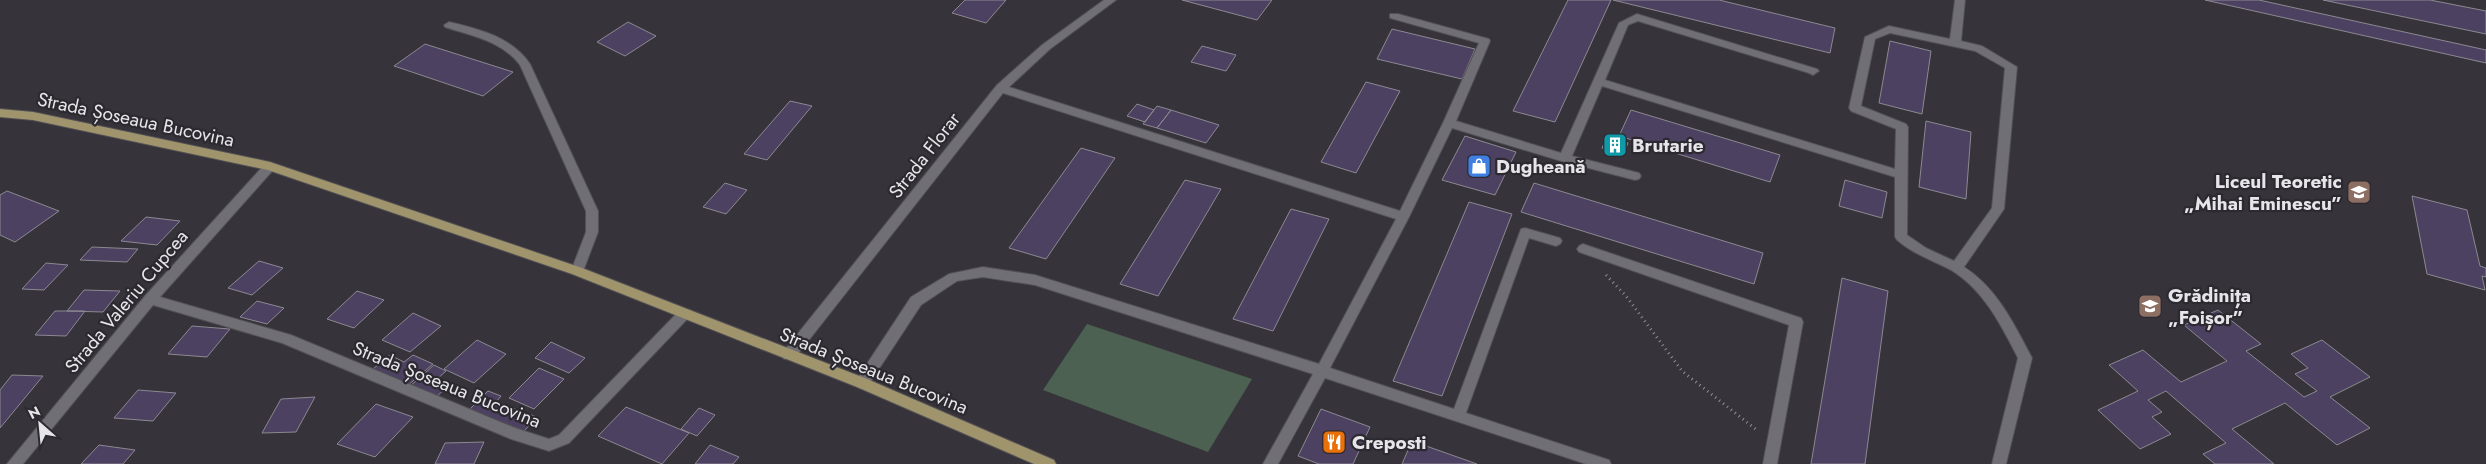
<svg xmlns="http://www.w3.org/2000/svg" width="2486" height="464" font-family="Jost,sans-serif">
<style>
.green{fill:#4c6152}
.building{fill:#4d4162;stroke:#8b8990}
.lines{fill:none;stroke-linecap:round;stroke-linejoin:round}
.minor-casing{stroke:#525055;stroke-width:2}
.major-casing{stroke:#525055;stroke-width:2}
.path{stroke:#939196;stroke-width:3;stroke-dasharray:1 4;stroke-linecap:butt}
.minor{fill:#716f76;fill-rule:evenodd}
.major{fill:#a0946c;fill-rule:evenodd}
.labels{text-anchor:middle;stroke-width:4.5;stroke-linejoin:round;paint-order:stroke}
.street-label{font-size:19px;fill:#e6e5e9;stroke:#2c2a30}
.poi-label{font-size:19px;font-weight:bold;fill:#e6e5e9;stroke:#2c2a30;text-anchor:start}
</style>
<rect width="100%" height="100%" fill="#36343a"/>
<path class="green" d="M1087 324 1252 379 1208 452 1043 390Z"/>
<path class="building" d="M965 0H1006L986 23 952 13Z
M1182 0H1272L1257 20Z
M1568 0H1611L1555 122 1513 111Z
M1613 0H1719L1835 28 1830 53Z
M2205 0H2259L2486 50V63Z
M2323 0H2430L2486 11V34Z
M628 22 656 36 625 56 597 42Z
M1392 29 1475 49 1462 79 1377 59Z
M1890 41 1931 51 1922 114 1879 103Z
M425 44 513 72 483 96 394 66Z
M1202 46 1236 55 1226 71 1191 62Z
M1366 82 1400 91 1356 173 1321 162Z
M790 101 812 106 767 160 744 154Z
M1137 104 1154 110 1145 122 1127 116Z
M1157 106 1171 110 1157 128 1143 124Z
M1171 110 1219 125 1206 143 1157 128Z
M1631 110 1780 155 1770 182 1619 136Z
M1926 121 1971 132 1966 199 1919 187Z
M1465 136 1516 152 1495 195 1442 180Z
M1607 137 1628 143 1623 155 1602 148Z
M1081 148 1115 158 1046 259 1009 248Z
M1185 180 1221 189 1158 296 1120 284Z
M1845 180 1887 192 1882 218 1839 206Z
M725 183 747 190 726 214 703 207Z
M1534 183 1763 253 1754 284 1521 212Z
M7 191 59 211 15 242 0 235V195Z
M2412 196 2467 210 2480 266 2486 268V277L2482 276 2485 290 2427 274Z
M1469 202 1512 214 1442 396 1393 381Z
M1291 209 1329 219 1273 331 1233 319Z
M146 217 180 221 157 245 121 241Z
M92 247 138 249 127 262 80 260Z
M259 261 283 268 252 295 228 288Z
M46 263 68 265 44 290 22 289Z
M1842 278 1888 291 1865 464H1811Z
M84 290 120 291 103 312 67 311Z
M357 291 384 300 354 328 327 319Z
M257 301 284 308 267 324 240 317Z
M2218 310 2261 344 2246 351 2304 397 2317 391 2295 374 2308 368 2291 354 2322 340 2370 377 2330 397 2370 428 2337 445 2285 403 2232 429 2274 464H2215L2203 454 2226 443 2166 391 2148 400 2162 412 2152 417 2171 434 2140 449 2098 410 2138 391 2109 365 2143 350 2181 382 2227 361 2184 325Z
M55 311H85L66 336 35 335Z
M413 313 441 326 410 352 382 340Z
M192 326 230 329 207 357 168 354Z
M477 340 506 354 474 383 444 369Z
M551 342 585 358 569 373 535 358Z
M390 355 404 362 413 355 433 364 407 386 373 369Z
M434 365 446 371 436 380 448 386 434 399 409 387Z
M539 368 564 379 534 409 509 398Z
M12 375 43 376 0 428V390Z
M138 390 176 393 153 421 114 418Z
M488 391 501 396 496 402 537 417 524 431 469 410Z
M315 397 296 432 262 433 281 399Z
M376 404 413 417 375 457 337 444Z
M626 407 689 433 662 464 598 436Z
M699 408 715 415 697 436 681 429Z
M1321 409 1370 427 1353 464H1319L1298 456Z
M1412 441 1477 464H1402Z
M484 442 474 464H435L445 443Z
M99 445 135 450 123 464H81Z
M710 445 739 457 733 464H695Z"/>
<g class="lines">
<g class="minor-casing">
<path id="minor" d="M1104 0H1116L1050 49 1009 87 1400 211 1443 123 1479 43 1390 18V14H1398L1489 39 1490 41 1456 121 1561 153 1619 23 1637 14 1817 69 1819 71 1813 75 1809 73 1638 21 1628 25 1605 80 1895 169 1896 129 1851 111 1849 108 1865 37 1889 26 1950 39 1955 0H1965L1961 41 1982 46 2017 67 2004 209 1964 267C1997 288 2014 324 2032 358L2006 464H1992L2018 358C2001 325 1984 290 1951 270 1932 260 1913 254 1897 240L1895 237V177L1602 86 1572 156 1639 173 1641 176 1639 179 1635 180 1561 161 1452 128 1409 217 1330 368 1454 409 1521 229 1525 228 1560 238 1562 241 1560 244 1556 246 1529 238 1466 413 1609 460 1611 464H1586L1325 378 1278 464H1263L1313 374 1035 285 983 277 957 281 921 305 867 387 862 389 857 387 855 383 857 379 911 297 949 274 983 267 1035 275 1319 364 1396 219 1003 93 794 359H784L782 355 784 351 997 85 1042 45ZM1890 33 1975 51 2005 68 1992 208 1954 261 1926 248 1907 235 1908 127 1906 124 1861 106 1875 39Z
M449 22C479 29 512 37 530 64L598 211V232L582 274H572L571 271 586 232V211L520 65C502 41 472 36 445 27L444 25Z
M270 162 276 166 274 169 160 297 291 335 515 428 549 439 559 435 680 310H690L692 314 569 443 549 451 511 439 282 343 153 305 23 464H7L145 296 266 163Z
M1583 244 1801 318 1803 322 1777 464H1763L1789 325 1579 252 1577 249 1579 246Z"/>
</g>
<g class="major-casing">
<path id="major" d="M0 109 33 112 270 162 582 268 867 379 1054 460 1056 464H1034L857 387 572 274 268 170 33 120 0 117Z"/>
</g>
<path class="path" d="M1606 275 1626 296 1682 371 1758 431"/>
<use href="#minor" class="minor"/>
<use href="#major" class="major"/>
</g>
<defs>
<g id="building-square" transform="scale(1.25)"><rect x="-9" y="-9" width="18" height="18" rx="4" fill="#0f9aa8" stroke="#2c2a30"/><path d="M-4-6H4V6H1V3H-1V6H-4ZM-2.5-4.3h1.7v1.8h-1.7ZM.8-4.3h1.7v1.8H.8ZM-2.5-1h1.7V.8h-1.7ZM.8-1h1.7V.8H.8Z" fill="#fff"/></g>
<g id="shop-square" transform="scale(1.25)"><rect x="-9" y="-9" width="18" height="18" rx="4" fill="#3f7fe0" stroke="#2c2a30"/><path d="M-5-2.5h2.3a2.7 3.5 0 0 1 5.4 0H5L5.5 6h-11ZM-1.5-2.5h3a1.5 2.3 0 0 0-3 0Z" fill="#fff"/></g>
<g id="school-square" transform="scale(1.25)"><rect x="-9" y="-9" width="18" height="18" rx="4" fill="#8d6e63" stroke="#2c2a30"/><path d="M0-5L7-2L0 1L-7-2ZM-4 1L0 2.5L4 1V4Q0 6-4 4Z" fill="#fff"/></g>
<g id="restaurant-square" transform="scale(1.25)"><rect x="-9" y="-9" width="18" height="18" rx="4" fill="#e8710a" stroke="#2c2a30"/><path d="M-5-6h1v4h1v-4h1v4h1v-4h1v5L-1.5 .5V6h-2V.5L-5-1ZM5-6V6H3V1.5H1.5Q1.5-4 5-6Z" fill="#fff"/></g>
</defs>
<g fill-rule="evenodd">
<use href="#building-square" x="1615" y="145"/>
<use href="#shop-square" x="1479" y="166"/>
<use href="#school-square" x="2359" y="192"/>
<use href="#school-square" x="2150" y="306"/>
<use href="#restaurant-square" x="1334" y="442"/>
</g>
<g class="labels">
<g class="street-label">
<text transform="translate(136 119) rotate(12)" y="7">Strada Șoseaua Bucovina</text>
<text transform="translate(924 155) rotate(-52)" y="7">Strada Florar</text>
<text transform="translate(126 301) rotate(-50)" y="7">Strada Valeriu Cupcea</text>
<text transform="translate(874 370) rotate(22)" y="7">Strada Șoseaua Bucovina</text>
<text transform="translate(447 384) rotate(22)" y="7">Strada Șoseaua Bucovina</text>
</g>
<g class="poi-label">
<text x="1632" y="152">Brutarie</text>
<text x="1496" y="173">Dugheană</text>
<text x="2342" y="188" text-anchor="end">Liceul Teoretic<tspan x="2342" dy="22">„Mihai Eminescu”</tspan></text>
<text x="2168" y="302">Grădinița<tspan x="2168" dy="22">„Foișor”</tspan></text>
<text x="1352" y="449">Creposti</text>
</g>
</g>
<g transform="translate(40 424) rotate(333)" stroke="#2c2a30" stroke-width="4" paint-order="stroke">
<path d="M0-4L9 19L0 12L-9 19Z" fill="#e6e5e9"/>
<text y="-8" font-size="14" font-weight="bold" text-anchor="middle" fill="#e6e5e9">N</text>
</g>
</svg>
